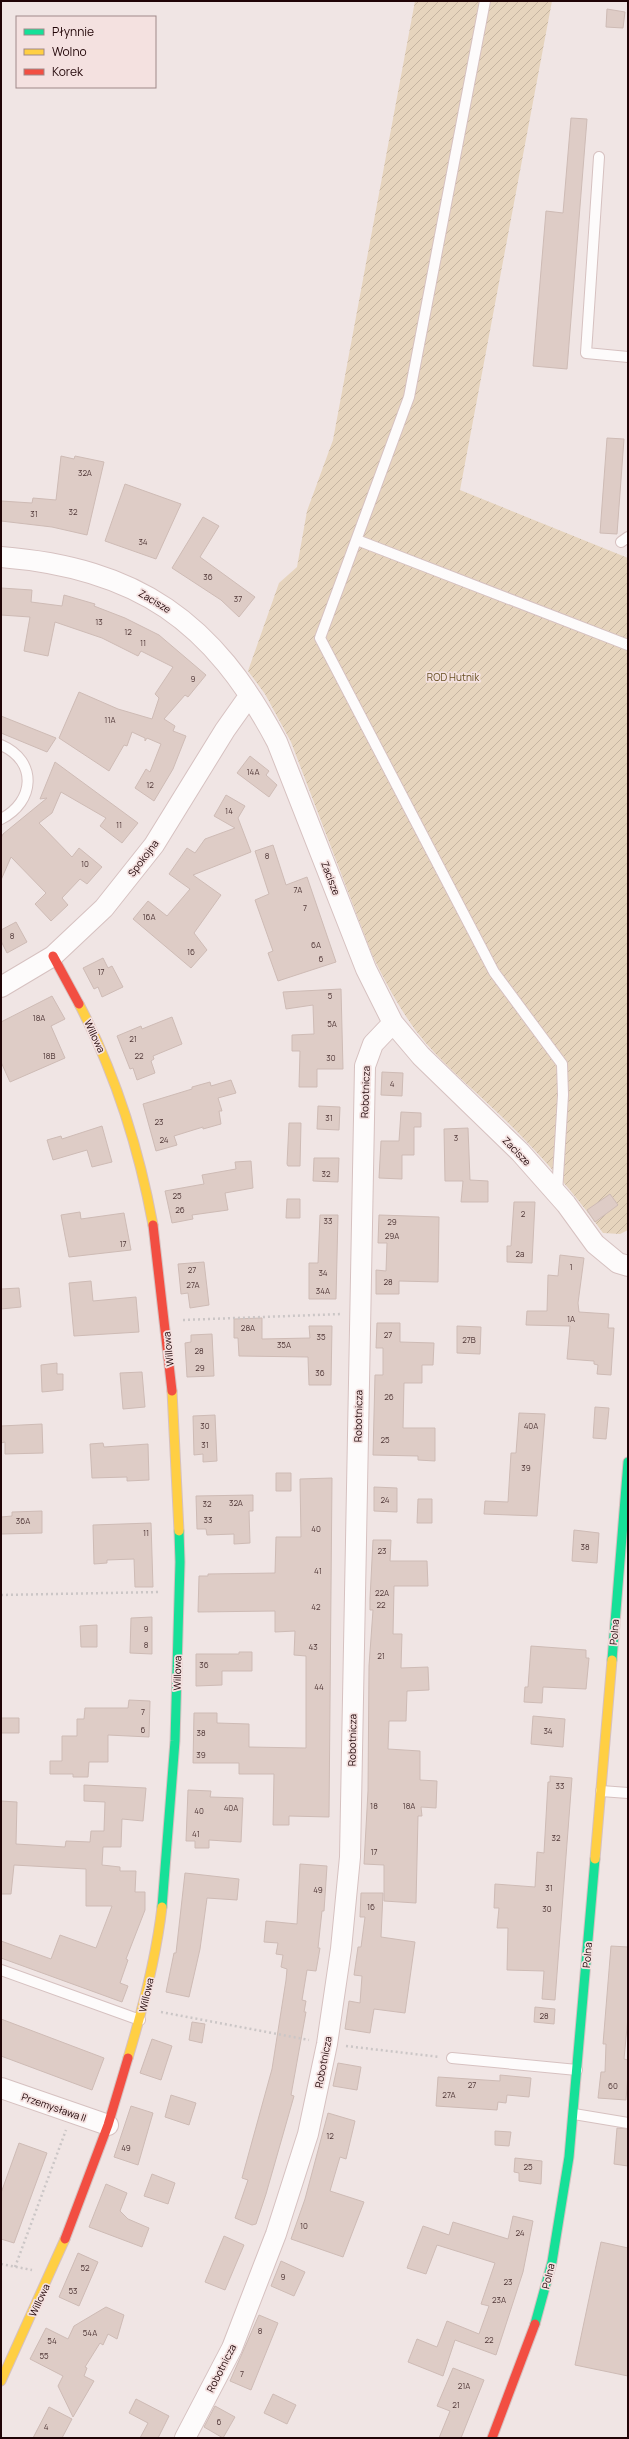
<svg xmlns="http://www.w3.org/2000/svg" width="629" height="2439" font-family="Manrope,sans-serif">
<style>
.garden{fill:url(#garden-furrows)}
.building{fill:#deccc6;stroke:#cebbb5}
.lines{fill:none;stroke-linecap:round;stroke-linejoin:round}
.lane-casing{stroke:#d6c1c0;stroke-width:12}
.street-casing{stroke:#d6c1c0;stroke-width:22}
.fast-casing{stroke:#d6c1c0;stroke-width:11}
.slow-casing{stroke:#d6c1c0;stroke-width:11}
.jam-casing{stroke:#d6c1c0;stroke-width:11}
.path{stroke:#cbc6c6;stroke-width:2.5;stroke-dasharray:2 3;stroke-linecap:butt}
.lane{stroke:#fdfbfb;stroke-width:10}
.street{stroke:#fdfbfb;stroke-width:20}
.fast{stroke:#16e098;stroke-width:9}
.slow{stroke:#ffcf43;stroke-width:9}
.jam{stroke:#f24e42;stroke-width:9}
.labels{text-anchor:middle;stroke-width:3.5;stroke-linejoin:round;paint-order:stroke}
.number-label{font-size:8px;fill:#503737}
.street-label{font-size:10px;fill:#200406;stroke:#f4e1e0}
.park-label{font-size:10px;fill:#654d1f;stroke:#f4e1e0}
</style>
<defs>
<pattern id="garden-furrows" width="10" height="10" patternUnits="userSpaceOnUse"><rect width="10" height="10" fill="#e6d4bd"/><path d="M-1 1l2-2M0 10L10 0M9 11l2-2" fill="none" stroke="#c5b4a1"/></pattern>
</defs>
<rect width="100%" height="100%" fill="#f0e5e4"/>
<path class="garden" d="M415 1H552L460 490 628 558V1230L620 1234 603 1233C572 1190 538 1152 500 1115 472 1088 440 1062 416 1031 398 1006 384 980 371 952L291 742 265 694 248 671 279 583 297 567 307 511 333 440Z"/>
<path class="building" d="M607 9 625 12 623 28 606 27Z
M571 118 587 119 567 369 533 366 546 211 563 213Z
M607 438 624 439 617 534 600 533Z
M61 456 74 459 75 456 104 462 87 535 52 527 1 521V501L32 503 33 498 56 500Z
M125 484 181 504 156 559 105 541Z
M203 517 219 526 200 557 255 597 239 617 221 600 172 568Z
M1 588 32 590 31 602 62 606 64 595 95 604 94 606 125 618 159 635 206 675 188 697 185 695 164 719 175 726 173 731 186 736 173 769 154 801 135 788 146 769 150 772 161 744 147 738 145 741V738L132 732 127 746 124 745 109 771 59 738 79 692 118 709 152 719 159 698 155 694 173 667 141 651 138 656 102 638 55 622 48 656 24 651 30 617 1 615Z
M1 716 56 738 47 752 1 733Z
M250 756 269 771 266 775 277 785 269 797 237 773Z
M55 762 138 823 122 843 100 826 106 818 61 792 52 813 39 823 72 857 79 848 102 867 87 884 80 879 62 898 68 905 51 921 35 904 46 893 11 857 1 880V838L3 834 47 798 40 799Z
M226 795 245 806 238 818 251 852 193 875 221 895 194 933 207 950 191 968 133 919 148 901 167 916 190 889 169 874 187 848 195 853 205 839 235 828 214 816Z
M273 845 286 885 307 877 336 962 278 981 268 953 273 951 255 900 269 894 255 851Z
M16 922 27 942 7 953 1 941V930Z
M103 958 108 968 112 966 123 987 102 997 98 987 94 989 83 968Z
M341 989 343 1069H317V1087H299L300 1051H292V1035L314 1034 313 1005 286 1009 283 992Z
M52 996 65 1019 51 1026 65 1058 10 1082 1 1062V1022Z
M172 1017 182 1044 153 1056 154 1059 151 1061 155 1073 137 1080 133 1068 130 1069 117 1036 141 1026 142 1029Z
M382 1072 403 1073 402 1096 381 1095Z
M231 1080 236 1093 218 1098 222 1111H219L221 1124 203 1129V1127L174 1136 177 1145 156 1151 143 1104 192 1089V1087L210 1082 211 1086Z
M318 1106 340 1107 339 1130 317 1129Z
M401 1112 421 1113V1127H414V1155H402V1179L379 1178 381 1141H399Z
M289 1123H301L300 1166H288L287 1164Z
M102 1126 112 1162 92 1167 87 1150 53 1160 47 1140 61 1136 62 1139Z
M468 1128 470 1180 488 1181V1202H461L463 1181H445L444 1129Z
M314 1158H339L338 1182 313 1181Z
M251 1161 253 1188 225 1193 228 1210 192 1215 193 1219 172 1223 165 1191 204 1184 202 1175 236 1169 235 1162Z
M610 1194 618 1205 595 1222 587 1210Z
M287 1199H300V1218H286Z
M514 1202H535L532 1263 507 1262V1246H511Z
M80 1212 81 1219 124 1213 131 1250 69 1257 61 1215Z
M320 1215H338L336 1299H309V1263H318Z
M379 1215 439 1217 438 1282 399 1281V1294H376V1270L386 1271 387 1243H378Z
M560 1255 584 1258 578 1303 579 1312 609 1314 608 1328H614L611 1375 597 1374 598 1365 594 1364V1361L567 1359 570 1326 526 1325 527 1311H547L548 1275 558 1276Z
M204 1262 209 1305 190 1308 188 1293 181 1294 178 1264Z
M91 1281 93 1301 136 1297 139 1332 74 1336 69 1283Z
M19 1288 21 1307 1 1309V1289Z
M262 1318V1339L310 1338 309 1326H332L331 1385H309L308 1357 239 1356 238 1338H234V1319Z
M377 1323H400V1342L434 1343 433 1365H422V1383H404L403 1428H435V1461L418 1460V1456L373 1455 375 1375H383V1348H376Z
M457 1326 481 1327 480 1354 457 1353Z
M212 1334 214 1376 187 1377 185 1343 191 1342V1335Z
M57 1363V1374H63V1390L42 1392 41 1365Z
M142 1372 145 1407 123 1409 120 1373Z
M595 1407 609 1408 606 1439 593 1438Z
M519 1413 545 1414 537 1516 484 1514 485 1501 508 1502 511 1453H516Z
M215 1415 217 1461 203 1462V1454L194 1455 193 1416Z
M42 1424 43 1453 5 1454V1442L1 1443V1426Z
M103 1443 104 1447 148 1444 149 1480 127 1481V1477L92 1478 90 1444Z
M276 1473H291V1491H276Z
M332 1478 329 1817 289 1816V1825H273L274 1774H239V1763H193L194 1713H217V1723L249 1724V1747L306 1748V1656L294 1655 295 1631 275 1632V1611L198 1612 199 1576H208V1574L275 1573 276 1537H301L300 1479Z
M374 1487 397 1488V1512L374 1511Z
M253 1495V1511H249L250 1543 234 1544V1534L207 1535 206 1529H197L196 1496Z
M418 1499H432V1523H417Z
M42 1511V1533L1 1534V1517L12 1516V1512Z
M151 1523 153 1587H135L134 1559 107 1560V1563L94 1564 93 1525Z
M574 1530 599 1533 597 1563 572 1561Z
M373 1540H391L390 1561H427L428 1586H394L393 1634H402L401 1668 428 1667 429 1690 407 1691 406 1721H389L388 1749 420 1751V1780L437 1781 436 1808 421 1807 422 1816H418L416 1903 384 1901V1865L364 1864 368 1791 369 1666 373 1610H370V1599Z
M152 1617V1654L130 1653 131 1618Z
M97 1625V1647H81L80 1626Z
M531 1646 586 1650V1658H589L586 1689 543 1687 542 1703 524 1702 525 1687H528Z
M239 1652H252V1671H222V1685L196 1686V1654H239Z
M129 1700 150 1701 149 1737 108 1735V1762H89L88 1777H73V1774H50V1761H62V1736H77V1719H84L85 1708H128Z
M533 1716 565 1719 563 1747 531 1744Z
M1 1718H19V1733H1Z
M550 1776 572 1778 555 2000 542 1999 544 1971 507 1970 508 1928H497L499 1908H494L495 1884 535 1887 537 1852 544 1853 548 1782H550Z
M84 1785 146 1788 143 1821 122 1819 121 1847H103L102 1865 120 1867V1871H136L135 1892H145V1910L126 1959 128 1960 120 1983 128 1986 122 2002 1 1958V1941L51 1959 60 1935 96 1948 112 1906H86V1869L14 1865 11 1894H1V1801L17 1802 16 1844 65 1847 66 1841 90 1842 91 1831H104L105 1802 84 1801Z
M188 1790 211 1791 210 1797 243 1798 241 1842 209 1840V1848H195V1841H186Z
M300 1864 327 1866 324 1911H322L318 1948H320L316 1971 307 1970 302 2000 306 2001 304 2012H306L291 2095 294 2096 266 2194 256 2224 252 2225 235 2218 248 2180 242 2178 245 2167 272 2069 286 1980 287 1969 281 1967 283 1955 276 1954 278 1943 264 1942 266 1921 297 1924Z
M185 1873 239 1879 237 1900 207 1898 200 1949 189 1997 166 1992 174 1953H176Z
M361 1893H383L381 1937 415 1942 405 2013 374 2009 370 2033 345 2029 349 2001 360 2003 362 1976 354 1975 358 1947H361L365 1917H360Z
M611 1946 628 1947V2017L624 2059 628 2060V2073L626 2100 598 2098 601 2072H605L606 2044H603Z
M535 2007 555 2009 554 2024 534 2022Z
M1 2019 104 2058 92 2090 1 2056Z
M192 2022 205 2024 202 2043 189 2040Z
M152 2039 172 2046 161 2080 140 2073Z
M338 2063 361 2067 357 2090 333 2086Z
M500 2075 531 2078 529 2097 507 2095 506 2103 498 2102 497 2110 436 2106 438 2077 500 2081Z
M171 2095 196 2103 189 2125 165 2117Z
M131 2106 153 2113 138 2165 114 2157Z
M328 2113 355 2121 346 2159 340 2157 330 2191 364 2202 343 2257 291 2239 305 2199Z
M617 2128 628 2129V2166L614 2164Z
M495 2131 511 2132 509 2146 495 2145Z
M19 2143 47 2153 14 2243 1 2239V2193Z
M515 2158 542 2161 541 2184 519 2181V2173L514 2172Z
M152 2174 175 2183 168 2204 144 2196Z
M106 2184 127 2193 120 2211 128 2219 149 2228 142 2247 89 2227Z
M513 2216 533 2221 523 2272 496 2355 455 2340 443 2376 408 2362 417 2339 437 2347 447 2321 479 2334 489 2306 481 2304 495 2263 437 2245 426 2274 407 2268 423 2226 449 2235 453 2222 508 2239Z
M224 2236 244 2245 225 2290 205 2282Z
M601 2242 628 2248V2376L575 2365Z
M78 2253 98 2262 79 2306 59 2297Z
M281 2261 305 2272 294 2296 271 2286Z
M106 2307 124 2315 117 2339 108 2334 103 2345 100 2343 85 2367 87 2368 84 2376 94 2381 73 2417 58 2386 63 2376 30 2359 46 2328 68 2339 74 2326Z
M259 2315 278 2323 251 2390 230 2381Z
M453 2368 484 2380 461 2438H439L450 2411 437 2406Z
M273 2394 296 2405 287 2424 264 2413Z
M136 2399 169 2416 158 2438H140L148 2423 129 2413Z
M215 2406 235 2417 223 2438 204 2427Z
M49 2407 72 2419 62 2438H33Z"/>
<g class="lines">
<g class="lane-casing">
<path id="lane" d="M485 1 409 397 320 638 494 972 562 1064 563 1095 557 1193
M599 157 586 353 628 357
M357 540 628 645
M621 542 628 537
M1 745C38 761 35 802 1 819
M601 1791 628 1793
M1 1970 140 2020
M452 2058 577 2070
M574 2114 628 2123"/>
</g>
<g class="street-casing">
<path id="street" d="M1 557C138 568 213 621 277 742L366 969 393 1023 421 1056 520 1152 566 1204 595 1244 618 1263 628 1266
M1 987 53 956 104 908 154 845 225 730 249 696
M1 2088 108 2125
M185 2438 232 2348 276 2234 308 2134 327 2044 341 1949 350 1857 365 1066 373 1044 393 1023"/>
</g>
<g class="fast-casing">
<path id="fast" d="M612 1660 628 1462
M162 1907 175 1741 180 1562 179 1531
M535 2324 552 2262 569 2157 595 1859"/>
</g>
<g class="slow-casing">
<path id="slow" d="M79 1004C115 1073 139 1149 153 1225
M172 1391 179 1531
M595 1859 612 1660
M128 2058C143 2008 156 1959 162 1907
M1 2381 65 2239"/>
</g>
<g class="jam-casing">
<path id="jam" d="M53 956 79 1004
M153 1225 172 1391
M65 2239 108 2125 128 2058
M492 2438 535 2324"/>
</g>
<path class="path" d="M183 1320 342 1314
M1 1595 160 1592
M161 2012 309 2040
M346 2046 440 2057
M1 2264 32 2270
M15 2267 66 2130"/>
<use href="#lane" class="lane"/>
<use href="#street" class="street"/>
<use href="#fast" class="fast"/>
<use href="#slow" class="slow"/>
<use href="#jam" class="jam"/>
</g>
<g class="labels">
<g class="number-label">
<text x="85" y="476">32A</text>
<text x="73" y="515">32</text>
<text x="34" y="517">31</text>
<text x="143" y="545">34</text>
<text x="208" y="580">36</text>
<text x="238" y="602">37</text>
<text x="99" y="625">13</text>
<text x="128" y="635">12</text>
<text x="143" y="646">11</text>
<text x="193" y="682">9</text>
<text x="110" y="723">11A</text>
<text x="253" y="775">14A</text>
<text x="150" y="788">12</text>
<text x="229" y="814">14</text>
<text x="119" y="828">11</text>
<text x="267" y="859">8</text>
<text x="85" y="867">10</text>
<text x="298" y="893">7A</text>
<text x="305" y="911">7</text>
<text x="149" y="920">16A</text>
<text x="12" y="939">8</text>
<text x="316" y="948">6A</text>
<text x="191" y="955">16</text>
<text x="321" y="962">6</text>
<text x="101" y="975">17</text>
<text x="330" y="999">5</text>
<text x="39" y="1021">18A</text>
<text x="332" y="1027">5A</text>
<text x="133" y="1042">21</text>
<text x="49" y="1059">18B</text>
<text x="139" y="1059">22</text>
<text x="331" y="1061">30</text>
<text x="392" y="1087">4</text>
<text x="329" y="1121">31</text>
<text x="159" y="1125">23</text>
<text x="456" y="1141">3</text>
<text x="164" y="1143">24</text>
<text x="326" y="1177">32</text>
<text x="177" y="1199">25</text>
<text x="180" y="1213">26</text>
<text x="523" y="1217">2</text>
<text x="328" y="1224">33</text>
<text x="392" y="1225">29</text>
<text x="392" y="1239">29A</text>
<text x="123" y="1247">17</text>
<text x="520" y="1257">2a</text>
<text x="571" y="1270">1</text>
<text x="192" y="1273">27</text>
<text x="323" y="1276">34</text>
<text x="388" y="1285">28</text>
<text x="193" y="1288">27A</text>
<text x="323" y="1294">34A</text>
<text x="571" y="1322">1A</text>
<text x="248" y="1331">28A</text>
<text x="388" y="1338">27</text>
<text x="321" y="1340">35</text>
<text x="469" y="1343">27B</text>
<text x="284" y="1348">35A</text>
<text x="199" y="1354">28</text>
<text x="200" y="1371">29</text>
<text x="320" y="1376">36</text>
<text x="389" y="1400">26</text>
<text x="205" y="1429">30</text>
<text x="531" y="1429">40A</text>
<text x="385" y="1443">25</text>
<text x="205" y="1448">31</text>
<text x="526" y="1471">39</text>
<text x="385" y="1503">24</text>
<text x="236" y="1506">32A</text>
<text x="207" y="1507">32</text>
<text x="208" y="1523">33</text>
<text x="23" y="1524">36A</text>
<text x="316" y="1532">40</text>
<text x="146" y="1536">11</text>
<text x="585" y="1550">38</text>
<text x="382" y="1554">23</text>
<text x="318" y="1574">41</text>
<text x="382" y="1596">22A</text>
<text x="381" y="1608">22</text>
<text x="316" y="1610">42</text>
<text x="146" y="1632">9</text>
<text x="146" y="1648">8</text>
<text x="313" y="1650">43</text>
<text x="381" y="1659">21</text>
<text x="204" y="1668">36</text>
<text x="319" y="1690">44</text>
<text x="143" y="1715">7</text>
<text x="143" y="1733">6</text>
<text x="548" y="1734">34</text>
<text x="201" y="1736">38</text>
<text x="201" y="1758">39</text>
<text x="560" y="1789">33</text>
<text x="374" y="1809">18</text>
<text x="409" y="1809">18A</text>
<text x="231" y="1811">40A</text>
<text x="199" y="1814">40</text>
<text x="196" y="1837">41</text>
<text x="556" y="1841">32</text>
<text x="374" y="1855">17</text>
<text x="549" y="1891">31</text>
<text x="318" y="1893">49</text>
<text x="371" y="1910">16</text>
<text x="547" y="1912">30</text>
<text x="544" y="2019">28</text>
<text x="472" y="2088">27</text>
<text x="613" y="2089">60</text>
<text x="449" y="2098">27A</text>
<text x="330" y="2139">12</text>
<text x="126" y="2151">49</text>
<text x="528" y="2170">25</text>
<text x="304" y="2229">10</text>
<text x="520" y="2236">24</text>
<text x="85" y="2271">52</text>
<text x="283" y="2280">9</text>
<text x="508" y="2285">23</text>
<text x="73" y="2294">53</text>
<text x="499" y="2303">23A</text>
<text x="260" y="2334">8</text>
<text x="90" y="2336">54A</text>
<text x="489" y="2343">22</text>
<text x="52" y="2344">54</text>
<text x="44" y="2359">55</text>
<text x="242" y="2377">7</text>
<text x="464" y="2389">21A</text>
<text x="456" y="2408">21</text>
<text x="219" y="2425">6</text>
<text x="46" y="2430">4</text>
</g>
<g class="street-label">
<text transform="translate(155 601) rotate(31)" y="4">Zacisze</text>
<text transform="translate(143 858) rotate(-53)" y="4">Spokojna</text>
<text transform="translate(331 878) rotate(69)" y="4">Zacisze</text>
<text transform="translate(95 1036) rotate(65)" y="4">Willowa</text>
<text transform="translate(365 1092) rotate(-88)" y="4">Robotnicza</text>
<text transform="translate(517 1151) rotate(46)" y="4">Zacisze</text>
<text transform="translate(168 1349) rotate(-96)" y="4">Willowa</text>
<text transform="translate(358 1416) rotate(-89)" y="4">Robotnicza</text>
<text transform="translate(614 1632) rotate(-85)" y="4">Polna</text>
<text transform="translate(177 1673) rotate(-89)" y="4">Willowa</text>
<text transform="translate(352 1740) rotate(-89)" y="4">Robotnicza</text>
<text transform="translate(587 1955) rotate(-85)" y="4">Polna</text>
<text transform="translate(146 1995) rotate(-77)" y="4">Willowa</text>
<text transform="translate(323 2062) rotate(-79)" y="4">Robotnicza</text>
<text transform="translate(54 2107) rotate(19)" y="4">Przemysława II</text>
<text transform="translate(548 2276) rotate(-77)" y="4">Polna</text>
<text transform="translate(39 2300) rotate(-65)" y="4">Willowa</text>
<text transform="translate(221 2368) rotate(-63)" y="4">Robotnicza</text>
</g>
<g class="park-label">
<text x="453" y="681">ROD Hutnik</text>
</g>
</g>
<rect width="629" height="2439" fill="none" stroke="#200406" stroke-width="4"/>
<rect x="16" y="16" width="140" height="72" fill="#f4e1e0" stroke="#9f8989"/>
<rect x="24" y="29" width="20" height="6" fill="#16e098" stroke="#9f8989"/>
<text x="52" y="36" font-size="12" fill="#200406">Płynnie</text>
<rect x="24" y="49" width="20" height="6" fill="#ffcf43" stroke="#9f8989"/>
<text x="52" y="56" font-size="12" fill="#200406">Wolno</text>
<rect x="24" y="69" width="20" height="6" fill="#f24e42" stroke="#9f8989"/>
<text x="52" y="76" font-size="12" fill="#200406">Korek</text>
</svg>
